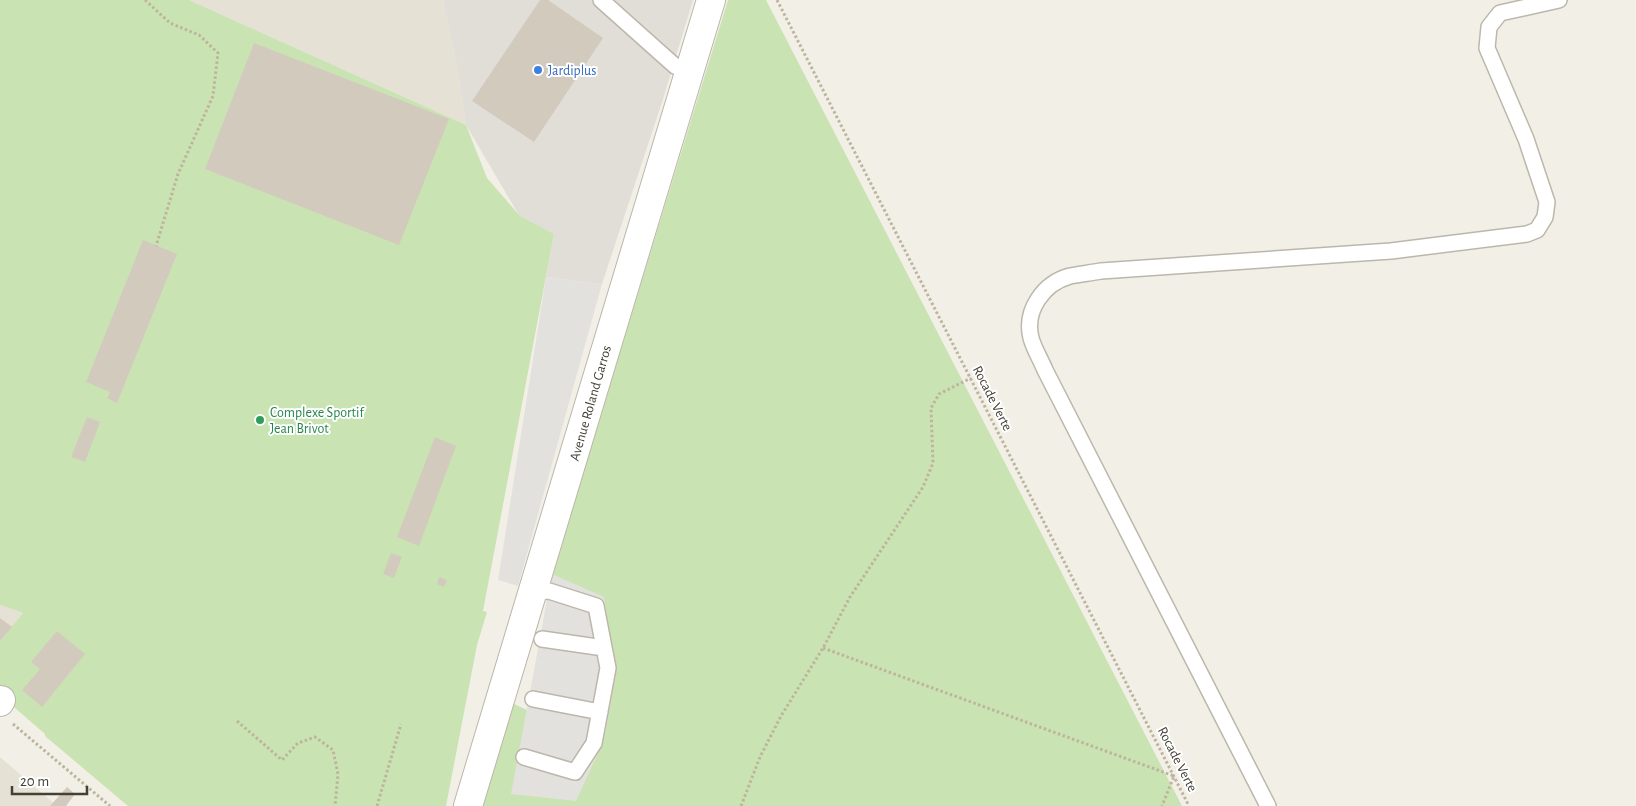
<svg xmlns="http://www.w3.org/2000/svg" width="1636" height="806" font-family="'Alegreya Sans',sans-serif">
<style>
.residential{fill:#e5e1d5}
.industrial{fill:#e1ded8}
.green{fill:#cae3b3}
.parking{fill:#e3e1de}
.building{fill:#d2cbbd}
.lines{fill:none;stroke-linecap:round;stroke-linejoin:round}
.service-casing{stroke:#bcb7aa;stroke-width:18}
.minor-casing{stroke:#bcb7aa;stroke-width:30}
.path{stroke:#bdb49d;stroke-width:3;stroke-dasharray:2.5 2.5;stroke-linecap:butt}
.service{stroke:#fff;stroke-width:15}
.minor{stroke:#fff;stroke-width:28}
.shop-dot{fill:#3f7fe0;stroke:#fff;stroke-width:2}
.leisure-dot{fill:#2e9e5b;stroke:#fff;stroke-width:2}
.labels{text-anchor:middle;stroke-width:4;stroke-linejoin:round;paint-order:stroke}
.shop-label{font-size:14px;fill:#366cbe;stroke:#fff;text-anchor:start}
.street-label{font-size:14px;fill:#444036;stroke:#fff}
.leisure-label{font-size:14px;fill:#27864d;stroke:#fff;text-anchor:start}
</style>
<rect width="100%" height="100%" fill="#f2efe7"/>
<path class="residential" d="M189 0H443L458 71 466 125Z
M0 605 23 613 0 641Z
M0 757 57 806H0Z"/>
<path class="industrial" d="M443 0H693L663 99 602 284 546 277 554 234 520 217 466 125 458 71Z"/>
<path class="green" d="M0 0H189L466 125 487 178 520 216 554 234 483 611 487 612 477 645 446 806H128L45 736V734L0 695V641L23 613 0 605Z
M728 0H766L1182 806H482L512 703 527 710 512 794 552 574Z"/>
<path class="parking" d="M546 277 602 284 518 586 498 580Z
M552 574 604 597 616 674 604 740 576 801 511 794Z"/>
<path class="building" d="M540 0H548L603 38 534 142 472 101Z
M254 43 449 119 399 245 205 169Z
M143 240 177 254 117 403 107 398 110 392 86 382Z
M87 417 100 422 85 462 71 457Z
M435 437 456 446 419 546 397 537Z
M391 553 402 557 394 578 383 574Z
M439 577 447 580 444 587 437 584Z
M0 618 12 627 0 641Z
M57 631 85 654 42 707 22 690 40 669 31 662Z
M67 787 75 794 66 806H50Z"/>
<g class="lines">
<g class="service-casing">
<path id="service" d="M601 0 675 66 689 72
M542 639 604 648
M533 699 600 712
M524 757 575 772 594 743 608 668 596 606 549 591 533 592
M1268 806 1045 370C1041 360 1034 349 1031 338 1024 310 1044 283 1070 276 1080 274 1090 273 1101 271L1391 251 1527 234 1537 230 1545 217 1547 202 1526 139 1487 48 1489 27 1500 13 1559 0"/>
</g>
<g class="minor-casing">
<path id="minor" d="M0 702 1 700
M468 806 711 0"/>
</g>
<path class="path" d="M145 0 170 23 199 35 218 53 213 96 178 174 156 246
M777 0 1189 806
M823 648 1174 776 1162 806
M237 721 282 760 298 743 315 737 333 750 338 774 335 806
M13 724 110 806
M377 806 401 724
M741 806 760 757 781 716 823 648 850 597 923 487 933 463 931 408 939 394 971 378"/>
<use href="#service" class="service"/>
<use href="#minor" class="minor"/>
</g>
<circle class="shop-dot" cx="538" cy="70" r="5"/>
<circle class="leisure-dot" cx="260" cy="420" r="5"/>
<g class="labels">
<g class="shop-label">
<text x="548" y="75">Jardiplus</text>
</g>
<g class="street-label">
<text transform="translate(993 398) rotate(63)" y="5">Rocade Verte</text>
<text transform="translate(590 403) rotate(-74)" y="5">Avenue Roland Garros</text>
<text transform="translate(1178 759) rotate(63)" y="5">Rocade Verte</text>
</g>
<g class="leisure-label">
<text x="270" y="417">Complexe Sportif<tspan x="270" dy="16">Jean Brivot</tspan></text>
</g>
</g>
<path d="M12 786v8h75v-8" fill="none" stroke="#444036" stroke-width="2.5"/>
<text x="20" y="786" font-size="15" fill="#444036" stroke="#ffffff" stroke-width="4" paint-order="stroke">20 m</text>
</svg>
